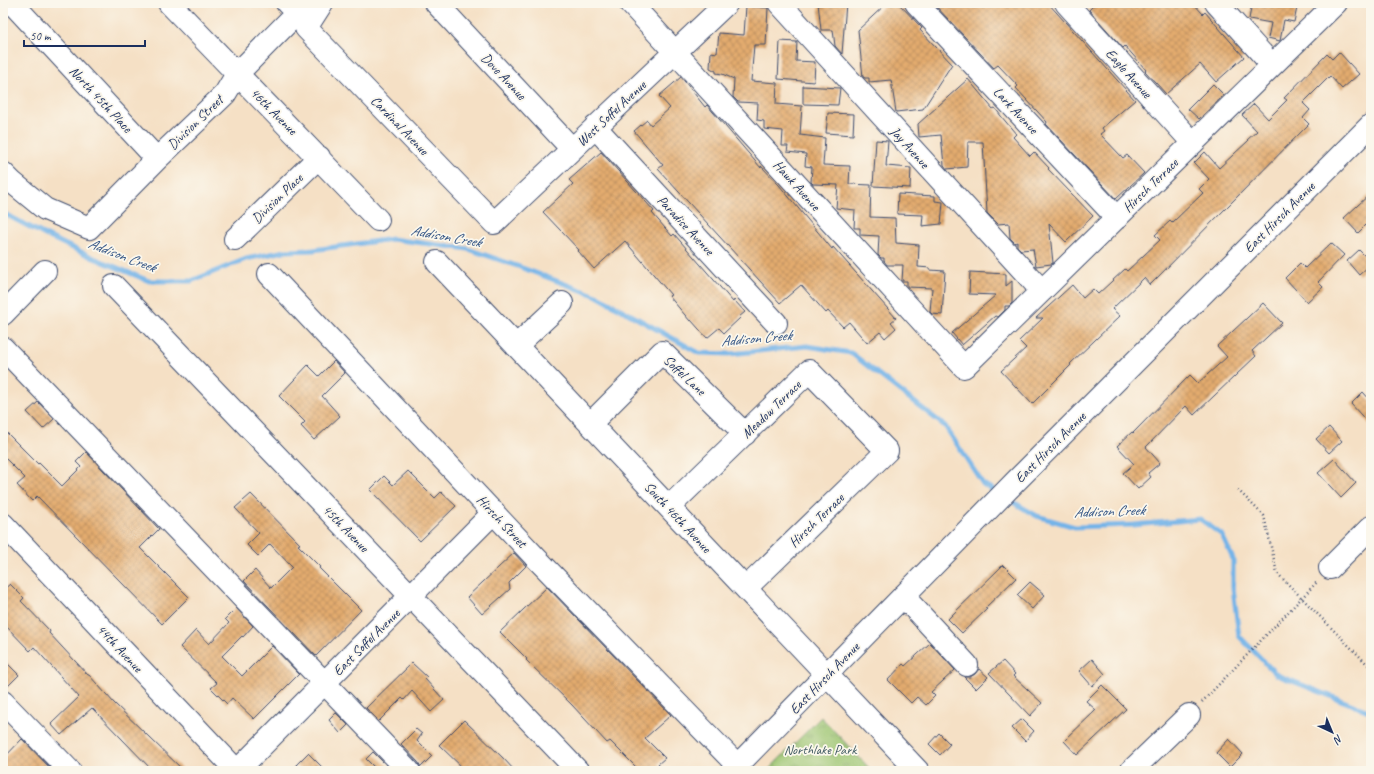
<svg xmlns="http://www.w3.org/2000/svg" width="1374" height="774" font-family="Caveat,sans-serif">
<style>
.park{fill:url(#park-tufts);stroke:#5c7a68}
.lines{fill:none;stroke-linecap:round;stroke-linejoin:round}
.stream{stroke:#75b4e8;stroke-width:5}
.building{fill:url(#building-cross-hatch)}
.minor-casing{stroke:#3c4a6d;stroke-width:24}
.path{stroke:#3c4a6d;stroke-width:2.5;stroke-dasharray:1 3;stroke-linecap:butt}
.minor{stroke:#fff;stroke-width:22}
.labels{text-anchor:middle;stroke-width:3.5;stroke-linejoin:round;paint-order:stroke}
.street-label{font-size:14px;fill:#1b2f5e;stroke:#fbf7ec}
.park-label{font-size:14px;fill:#425c64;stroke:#fbf7ec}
.water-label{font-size:15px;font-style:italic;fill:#365787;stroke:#fbf7ec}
</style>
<defs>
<pattern id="park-tufts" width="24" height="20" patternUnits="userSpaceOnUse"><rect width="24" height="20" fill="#9cc571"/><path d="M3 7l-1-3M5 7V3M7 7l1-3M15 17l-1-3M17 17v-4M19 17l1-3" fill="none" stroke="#7ea060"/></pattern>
<pattern id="building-cross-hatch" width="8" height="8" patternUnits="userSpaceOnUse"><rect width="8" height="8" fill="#e3ab6e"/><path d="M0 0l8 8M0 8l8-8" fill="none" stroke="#b78c5e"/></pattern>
</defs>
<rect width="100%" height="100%" fill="#fbf7ec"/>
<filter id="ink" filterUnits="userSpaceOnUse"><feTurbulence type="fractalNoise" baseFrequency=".025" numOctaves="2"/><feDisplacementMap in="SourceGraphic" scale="8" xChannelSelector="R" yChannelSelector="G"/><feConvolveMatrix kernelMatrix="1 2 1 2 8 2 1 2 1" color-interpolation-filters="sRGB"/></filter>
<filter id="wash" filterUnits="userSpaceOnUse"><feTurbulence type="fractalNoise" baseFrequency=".012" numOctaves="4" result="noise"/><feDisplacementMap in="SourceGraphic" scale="16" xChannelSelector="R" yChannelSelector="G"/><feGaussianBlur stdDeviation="0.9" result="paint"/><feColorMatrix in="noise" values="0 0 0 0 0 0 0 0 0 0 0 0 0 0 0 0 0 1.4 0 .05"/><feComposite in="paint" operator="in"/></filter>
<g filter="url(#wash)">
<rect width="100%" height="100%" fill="#f5e0c5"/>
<path class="park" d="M821 717 872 771H767Z"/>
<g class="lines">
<path class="stream" d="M3 214 7 215 45 235 94 258 149 281H191L246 259 285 251 313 250 392 239 468 249 517 266 597 296 699 353 730 354 807 346 851 353 945 426 983 484 998 493
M1006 498 1037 516 1075 527 1134 525 1200 519 1222 535 1233 559V588L1239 636 1277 675 1371 712"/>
</g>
<g id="blocks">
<path class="building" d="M818 3H846L842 54 835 46 833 30H821Z
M887 3H898L922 28 920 30 952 64 923 109 896 112 891 80 869 82V78H865L863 77 858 30Z
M933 3H1048L1135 100 1102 128 1104 131 1100 134 1123 158 1127 155 1144 173 1116 199 1046 124 1047 122 1016 88 1018 86 998 65 994 68Z
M1096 3H1193L1203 14 1205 12 1244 57 1216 82 1200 64 1166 94 1145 71 1146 70 1125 46 1123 48 1089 10Z
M1252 3H1298L1294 22 1284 20 1280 41 1268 38 1271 23 1249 19Z
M746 6 768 8 766 45H754L751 81 777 83 776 104 802 106 800 135 825 138 823 165 850 166 849 184 871 185 870 217 895 218 896 243 919 245 918 267 930 268V270L945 271 942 315 932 314 930 312 932 288 907 287V281H902L903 265H887L884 261V258H881L878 255 879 236 860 235V228H854L855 210 836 208 838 185 813 184 811 182 812 167 805 166 806 154 787 152 788 146H782L783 131 764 129V121L757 120 758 103 738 102 733 97 734 79 722 74 716 73V71L710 68 711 52 717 53 719 33 744 35Z
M780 41 797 42 796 61 815 62 814 82 778 79Z
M1339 52 1359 74 1342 89 1330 76 1303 103 1310 110 1303 118 1309 124 1150 285 1144 278 1112 309 1120 316 1070 364 1071 365 1032 404 1001 371 1026 348 1019 341 1043 318H1036L1072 285 1083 298 1093 289 1098 294 1125 269 1127 271 1160 240 1155 235 1170 221 1172 223 1203 193 1199 189 1209 179 1194 163 1205 152 1219 168 1248 141 1247 140 1257 131 1242 115 1254 104 1268 119 1287 100 1284 98 1327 54 1332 59Z
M681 77 705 107 707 105 761 168V166L779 185 832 249 833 247 896 318 891 322 896 328 885 338 880 332 867 343 849 322 843 327 828 311 826 313 801 285 780 303 658 169 663 165 634 131 647 120 651 125 670 108 659 96Z
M968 79 993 109 995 108 1001 116 1016 134 1013 137 1030 156 1034 152 1049 168 1048 169 1093 216 1066 242 1049 224 1053 263 1051 264 1036 266 1033 249 1021 250 1017 246V242L1015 243 1010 238 1009 223 998 224 987 213 983 142H968L967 167 947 169 944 165 941 135 919 137 918 124Z
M1213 84 1224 95 1199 119 1188 109Z
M803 86 840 88 838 105 803 104Z
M828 113 854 114 853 135 826 133Z
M876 140 888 141 886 166 911 168 910 188 873 186Z
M601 152 654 211 652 213 672 236 674 234 733 302 734 300 745 312 739 317 740 318 724 333 719 328 707 338 691 320 690 321 669 296 671 295 625 241 594 269 578 251 579 250 543 212 573 184 569 180Z
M1371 193V220L1358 233 1344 218Z
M898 194 935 196V201L943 202 941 224 922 226 923 215 897 214Z
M1331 243 1344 255 1318 282 1323 287 1307 302 1285 278 1300 263 1305 268Z
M1359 250 1371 262V264L1359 275 1347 261Z
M970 272 1006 274V286L1012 281V303L1009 306H1005V310L998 317 995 316 962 345 952 333 996 295 969 294Z
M1263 303 1282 323 1252 351 1256 356 1194 415 1186 406 1146 447 1160 463 1148 473 1151 477 1138 489 1123 473 1134 464 1117 446 1132 432 1133 433 1190 375 1198 383 1227 357 1217 346Z
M334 361 345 373 322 396 340 416 314 440 301 426 305 422 279 396 308 365 319 376Z
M1363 392 1371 401V426L1351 404Z
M38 402 54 419 43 429 27 412Z
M1329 427 1342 441 1329 453 1316 439Z
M3 429 38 464 39 463 62 486 81 467 76 462 86 452 159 529 140 548 189 597 162 624 37 496 32 501 17 485 25 478 3 456Z
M1334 459 1356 483 1341 498 1318 473Z
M408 471 435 498 441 492 456 506 420 541 370 490 384 476 393 485Z
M251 494 300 544 298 545 320 567 319 568 361 610 316 656 244 581 255 570 271 588 292 567 270 544 258 556 247 545 259 533 235 508Z
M514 553 526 566 509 583 510 589 482 614 467 597Z
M1003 565 1016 578 985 608 987 609 962 633 948 619Z
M1030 582 1045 595 1032 609 1017 595Z
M10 584 24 598 21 601 50 631 49 633 88 675H89L114 703 184 771H153L92 708 61 735 51 724 79 697 34 647 30 651 3 623V590Z
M547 587 671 715 645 738 665 758 658 764 665 771H640L610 741 607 743 572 705 526 660 527 659 500 632Z
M236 608 253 626 243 637 242 636 222 656 242 676 272 646 299 674 254 719 232 698 227 704 211 688 217 683 180 647 196 630 209 644 229 623 225 619Z
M930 643 955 670 931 692 935 696 926 705 917 697 911 703 888 680 903 664 905 666Z
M3 659 19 675 4 690H3Z
M1092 659 1105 674 1092 686 1079 671Z
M1003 661 1015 674 1013 676 1042 703 1030 716 989 673Z
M412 663 427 677 425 679 444 700 431 712 412 691 404 700 402 698 379 721 366 708Z
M979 669 988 677 976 689 964 677H970L975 674Z
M1102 685 1126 709 1077 755 1064 741 1096 710 1086 701Z
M336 713 348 725 340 733 329 720Z
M1022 719 1034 731 1025 741 1012 728Z
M464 720 503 758 515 771H466L439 745Z
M416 729 422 734 417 741 432 756 421 767 418 762 401 744Z
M939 733 950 744 940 755 929 744Z
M22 739 53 771H3V759Z
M1229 739 1243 754 1230 767 1216 753Z
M373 752 392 771H374L376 769 366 759Z
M308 753 326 771H302L296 765Z"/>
</g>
</g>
<g filter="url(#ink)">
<use href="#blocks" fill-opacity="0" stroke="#3c4a6d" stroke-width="1"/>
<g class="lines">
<g class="minor-casing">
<path id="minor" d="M12 3 157 159
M169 3 378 220
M322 3 306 28 494 223 727 3
M436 3 572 149
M630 3 964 367 1336 3
M779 3 1042 291
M916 3 1117 218
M1066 3 1193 143
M1216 3 1272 65
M595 127 776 323
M3 173 12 182 45 209 89 228 157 159 225 94 237 74 297 13 287 3
M235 239 319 157
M437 262 918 771
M269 274 536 558 738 766
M114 286 578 771
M3 314 45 271
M516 346 562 303
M3 348 409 771
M590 424 662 352 745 434
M669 507 809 371 887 451 746 588
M3 524 237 771
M1330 568 1371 527
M903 596 967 665
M3 702 70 771
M237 771 494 512
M732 771 1016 481 1371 125
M1131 771 1189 715"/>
</g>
<path class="path" d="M1238 490 1264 516 1277 573 1371 668
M1202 702 1318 581"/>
<use href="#minor" class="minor"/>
</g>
</g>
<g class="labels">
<g class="street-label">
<text transform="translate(1129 73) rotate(48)" y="5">Eagle Avenue</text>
<text transform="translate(504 76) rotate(47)" y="5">Dove Avenue</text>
<text transform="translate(101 99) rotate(47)" y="5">North 45th Place</text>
<text transform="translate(1016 110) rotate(47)" y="5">Lark Avenue</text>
<text transform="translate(274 111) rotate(45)" y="5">46th Avenue</text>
<text transform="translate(611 113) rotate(-43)" y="5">West Soffel Avenue</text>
<text transform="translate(195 122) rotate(-44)" y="5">Division Street</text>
<text transform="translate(400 125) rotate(46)" y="5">Cardinal Avenue</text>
<text transform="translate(910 147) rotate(48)" y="5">Jay Avenue</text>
<text transform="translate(797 185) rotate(48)" y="5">Hawk Avenue</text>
<text transform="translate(1150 185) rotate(-44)" y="5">Hirsch Terrace</text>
<text transform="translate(277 198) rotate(-44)" y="5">Division Place</text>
<text transform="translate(1279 217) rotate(-45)" y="5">East Hirsch Avenue</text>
<text transform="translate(686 225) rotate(47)" y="5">Paradise Avenue</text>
<text transform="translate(685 375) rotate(43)" y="5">Soffel Lane</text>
<text transform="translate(771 409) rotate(-44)" y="5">Meadow Terrace</text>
<text transform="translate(1050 447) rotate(-45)" y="5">East Hirsch Avenue</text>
<text transform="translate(678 517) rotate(47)" y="5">South 46th Avenue</text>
<text transform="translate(816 520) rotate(-44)" y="5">Hirsch Terrace</text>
<text transform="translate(502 521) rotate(47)" y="5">Hirsch Street</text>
<text transform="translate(346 528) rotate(46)" y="5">45th Avenue</text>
<text transform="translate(366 642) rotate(-45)" y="5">East Soffel Avenue</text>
<text transform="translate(120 648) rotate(47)" y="5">44th Avenue</text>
<text transform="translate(824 678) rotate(-46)" y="5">East Hirsch Avenue</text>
</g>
<g class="park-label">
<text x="820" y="754">Northlake Park</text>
</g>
<g class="water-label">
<text transform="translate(446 236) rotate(10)" y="5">Addison Creek</text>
<text transform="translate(122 255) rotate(21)" y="5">Addison Creek</text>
<text transform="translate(756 338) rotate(-5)" y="5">Addison Creek</text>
<text transform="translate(1109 511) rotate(-2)" y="5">Addison Creek</text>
</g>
</g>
<rect width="1374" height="774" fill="none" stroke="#fbf7ec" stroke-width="16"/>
<g transform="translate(1332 732) rotate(136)" stroke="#fbf7ec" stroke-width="3" paint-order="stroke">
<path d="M0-3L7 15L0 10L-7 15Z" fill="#1b2f5e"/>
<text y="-6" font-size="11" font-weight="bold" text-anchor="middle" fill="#1b2f5e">N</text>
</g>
<path d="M24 40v6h121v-6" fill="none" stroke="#1b2f5e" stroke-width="2"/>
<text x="30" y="40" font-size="12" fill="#1b2f5e" stroke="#fbf7ec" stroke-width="3" paint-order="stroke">50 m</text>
</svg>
